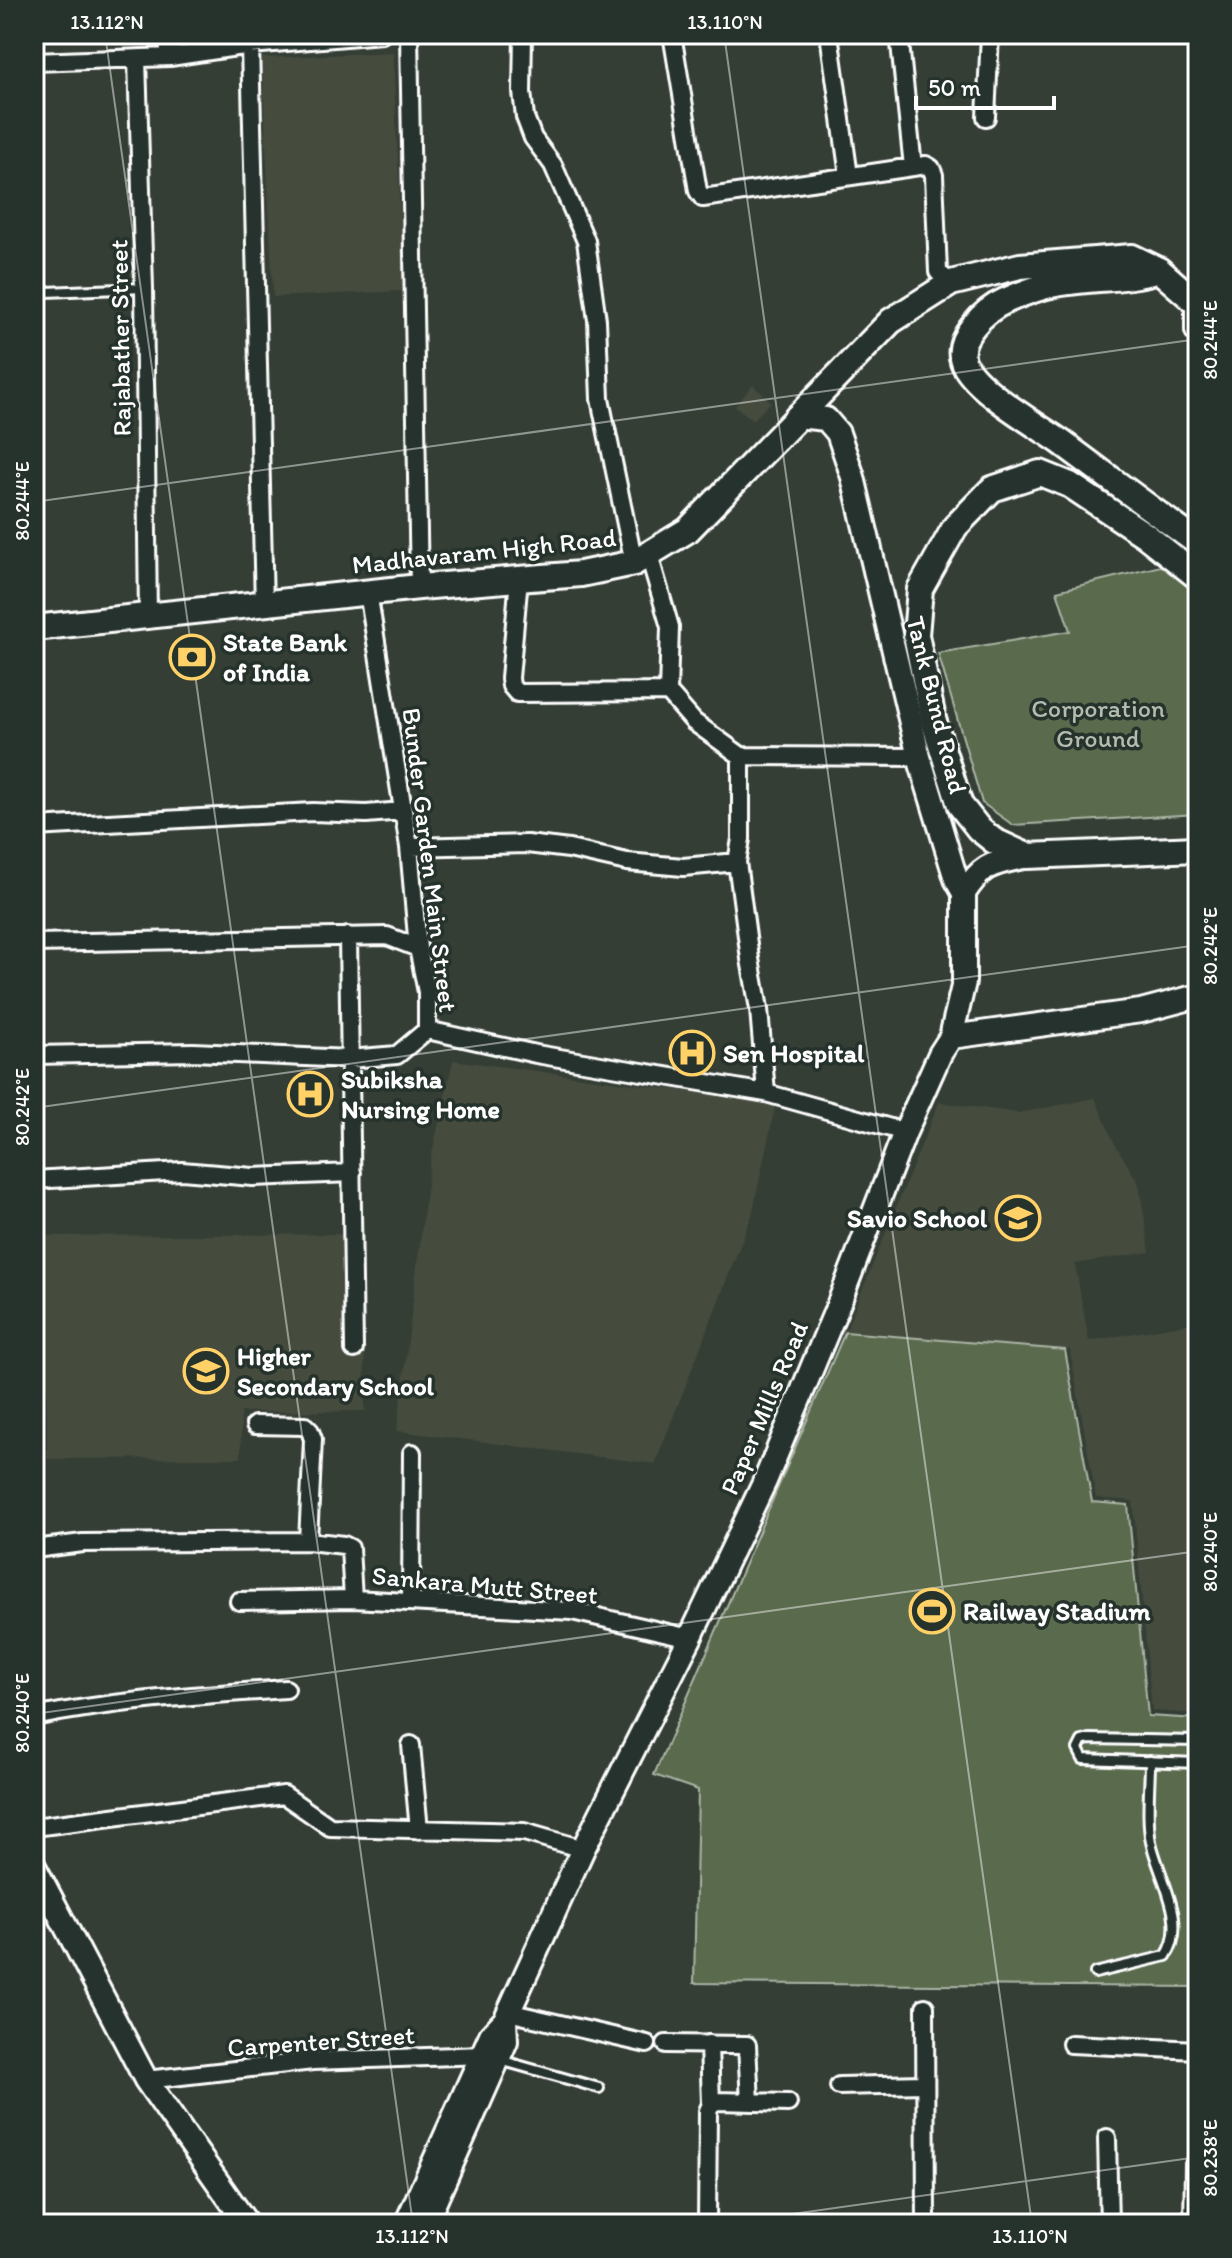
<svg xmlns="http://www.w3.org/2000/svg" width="1232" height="2258" font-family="Itim,sans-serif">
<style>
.built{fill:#444b3e}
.green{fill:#5a6b4e;stroke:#acb5a6;stroke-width:2}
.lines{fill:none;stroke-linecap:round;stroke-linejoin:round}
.lane-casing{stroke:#fff;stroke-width:14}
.street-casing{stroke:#fff;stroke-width:22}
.secondary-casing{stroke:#fff;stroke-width:28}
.primary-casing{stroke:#fff;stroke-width:30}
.lane{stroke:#26332d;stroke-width:8}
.street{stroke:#26332d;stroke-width:16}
.secondary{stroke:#26332d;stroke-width:22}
.primary{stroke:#26332d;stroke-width:24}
.ticks{fill:none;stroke:#fff;stroke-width:2;stroke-opacity:0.45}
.labels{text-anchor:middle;stroke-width:7;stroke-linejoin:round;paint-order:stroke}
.street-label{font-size:26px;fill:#fff;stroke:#26332d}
.poi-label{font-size:26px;font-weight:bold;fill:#fff;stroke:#26332d;text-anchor:start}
.park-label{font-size:26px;fill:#b5bcaf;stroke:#26332d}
.neatline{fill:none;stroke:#fff;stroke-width:3}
.ticks-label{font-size:20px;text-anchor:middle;fill:#fff}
</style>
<rect width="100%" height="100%" fill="#343e35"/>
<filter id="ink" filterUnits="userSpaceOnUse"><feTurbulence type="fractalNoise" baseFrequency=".0125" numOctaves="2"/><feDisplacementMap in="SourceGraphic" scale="16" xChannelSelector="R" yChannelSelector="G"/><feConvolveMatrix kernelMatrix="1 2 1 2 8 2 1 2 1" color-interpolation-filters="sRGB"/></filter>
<g filter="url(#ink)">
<path class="built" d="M393 52 404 291 273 297 262 58Z
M753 385 771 402 753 420 735 406Z
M453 1060 776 1103 752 1215 655 1464 397 1431 429 1167Z
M1095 1098 1114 1142 1139 1184 1150 1252 1075 1264 1089 1341 1198 1322V1714L1152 1711 1133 1501 1096 1498 1070 1350 845 1332 939 1102 1019 1113Z
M364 1234 365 1411 241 1412V1458L47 1459 46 1332 34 1331V1236Z"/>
<path class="green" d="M1173 563 1198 594V814L1013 825 982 803 938 653 1070 631 1057 591Z
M845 1332 1065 1350 1092 1502 1128 1505 1148 1716 1198 1719V1987L694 1983 698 1790 654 1775Z"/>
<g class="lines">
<g class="lane-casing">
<path id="lane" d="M46 292 144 288
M1198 1741 1089 1739 1082 1741 1078 1749 1083 1759 1198 1763
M1095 1973 1166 1956C1189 1922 1159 1878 1151 1842 1146 1817 1150 1787 1150 1761
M500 2060 599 2088"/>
</g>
<g class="street-casing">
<path id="street" d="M167 34 170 57
M409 34 419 587
M523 34 522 92 525 117 533 138 553 165 586 241 597 320 600 399 634 563
M672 34 698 191 703 198 926 165 931 168 934 175 938 272 951 283
M829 34 849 176
M899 34 913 167
M250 45 264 605
M137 59 144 288 148 617
M34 62 170 57 250 45 382 34
M986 117 990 34
M649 555 670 627 668 692 694 722 741 756 919 757
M519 578 510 678 511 686 517 693 668 692
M368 592 409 847 418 948 427 992V1030L536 1054 766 1093 905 1132
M741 756V839L737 862 750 959 759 1009 766 1093
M34 827 313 812 366 814 403 811
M409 847 527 844 569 849 627 862 683 867 737 862
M348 936 354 1349
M34 943 387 936 418 948
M34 1055 193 1052 349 1059 397 1055 427 1030
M34 1180 182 1171 253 1177 352 1173
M255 1425 305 1426 310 1431 313 1439 308 1541
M34 1549 83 1543 308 1541 344 1545 350 1548 353 1599 572 1611 690 1638
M239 1601 353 1599
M411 1602 412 1453
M34 1717C117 1700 202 1695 286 1689
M411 1745 419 1830
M34 1827 284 1795 330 1827 524 1832 583 1849
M925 2007 926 2224
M508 2012 647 2044
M666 2044 747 2045 750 2102
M709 2044 711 2104
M1071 2044 1198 2050
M146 2080 313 2061 484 2055 491 2057
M839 2086 924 2084
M1107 2138 1109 2224
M707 2224 708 2111 711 2104 718 2101 788 2103
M1193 2224 1194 2165"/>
</g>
<g class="secondary-casing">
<path id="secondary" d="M964 893C984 862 993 864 1027 856
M951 1037 1141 1011 1198 996
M34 1866 146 2080 247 2224
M406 2224 491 2035 505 2020 583 1849 690 1638 765 1481 839 1303 905 1132 940 1054 951 1037 964 982V893L956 879 919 757 853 477 838 433 826 419 797 416
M425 2224 506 2041 505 2020"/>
</g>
<g class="primary-casing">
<path id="primary" d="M1159 270C1129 279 1100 278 1069 282 1047 284 1025 292 1005 301 985 310 955 338 963 361 972 388 1037 425 1061 442 1107 476 1152 510 1198 543
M1198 308V330
M1198 577 1145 535 1070 485 1040 473 992 489 955 527 920 589 916 635 933 719 960 805 979 829 994 841 1027 856 1198 849
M34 628 419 587 581 574 634 563 688 530 891 321 951 283 1020 266 1132 257 1159 270 1198 304"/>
</g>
<use href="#lane" class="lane"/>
<use href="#street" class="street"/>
<use href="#secondary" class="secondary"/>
<use href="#primary" class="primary"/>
</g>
</g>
<path class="ticks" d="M105 34 413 2224M724 34 1032 2224M34 502 1198 339M34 1108 1198 945M34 1714 1198 1551M721 2224 1198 2157"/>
<defs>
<g id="bank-ring" transform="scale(2.3)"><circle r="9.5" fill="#26332d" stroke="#ffd166" stroke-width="1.5"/><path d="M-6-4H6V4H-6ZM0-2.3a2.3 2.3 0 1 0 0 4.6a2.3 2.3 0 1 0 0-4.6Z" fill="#ffd166"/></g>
<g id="hospital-ring" transform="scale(2.3)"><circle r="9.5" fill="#26332d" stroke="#ffd166" stroke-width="1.5"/><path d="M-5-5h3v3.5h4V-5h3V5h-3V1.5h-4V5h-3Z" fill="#ffd166"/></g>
<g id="school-ring" transform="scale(2.3)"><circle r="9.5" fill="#26332d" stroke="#ffd166" stroke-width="1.5"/><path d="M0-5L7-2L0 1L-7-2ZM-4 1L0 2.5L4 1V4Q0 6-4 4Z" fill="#ffd166"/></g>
<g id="stadium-ring" transform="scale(2.3)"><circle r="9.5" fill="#26332d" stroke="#ffd166" stroke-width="1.5"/><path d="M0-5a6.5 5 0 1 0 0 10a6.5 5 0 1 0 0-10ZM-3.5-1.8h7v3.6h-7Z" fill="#ffd166"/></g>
</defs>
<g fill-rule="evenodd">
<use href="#bank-ring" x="192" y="657"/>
<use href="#hospital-ring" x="692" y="1053"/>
<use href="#hospital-ring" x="310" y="1094"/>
<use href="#school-ring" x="1018" y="1218"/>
<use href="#school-ring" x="206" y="1371"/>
<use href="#stadium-ring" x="932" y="1611"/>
</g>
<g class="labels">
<g class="street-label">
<text transform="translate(120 338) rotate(-91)" y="9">Rajabather Street</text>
<text transform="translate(484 551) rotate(-6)" y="9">Madhavaram High Road</text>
<text transform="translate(937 705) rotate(76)" y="9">Tank Bund Road</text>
<text transform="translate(430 860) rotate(83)" y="9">Bunder Garden Main Street</text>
<text transform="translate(764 1408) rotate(-67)" y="9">Paper Mills Road</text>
<text transform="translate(485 1585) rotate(5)" y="9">Sankara Mutt Street</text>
<text transform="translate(321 2041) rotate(-4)" y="9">Carpenter Street</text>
</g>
<g class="poi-label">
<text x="223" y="651">State Bank<tspan x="223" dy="30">of India</tspan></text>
<text x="723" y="1062">Sen Hospital</text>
<text x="341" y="1088">Subiksha<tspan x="341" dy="30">Nursing Home</tspan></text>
<text x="987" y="1227" text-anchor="end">Savio School</text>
<text x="237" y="1365">Higher<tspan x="237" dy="30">Secondary School</tspan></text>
<text x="963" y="1620">Railway Stadium</text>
</g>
<g class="park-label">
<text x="1098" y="717">Corporation<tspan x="1098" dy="30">Ground</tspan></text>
</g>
</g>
<rect width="1232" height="2258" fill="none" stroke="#26332d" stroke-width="88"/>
<path d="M916 96v12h138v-12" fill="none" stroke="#ffffff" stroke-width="4"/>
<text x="928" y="96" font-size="24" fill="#ffffff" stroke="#26332d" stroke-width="6" paint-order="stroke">50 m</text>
<rect x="44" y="44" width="1144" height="2170" class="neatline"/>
<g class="ticks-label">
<text x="107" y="29">13.112°N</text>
<text x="725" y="29">13.110°N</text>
<text transform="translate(1210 340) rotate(-90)" y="7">80.244°E</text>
<text transform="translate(22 501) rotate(-90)" y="7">80.244°E</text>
<text transform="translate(1210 946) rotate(-90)" y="7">80.242°E</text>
<text transform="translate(22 1107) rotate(-90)" y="7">80.242°E</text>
<text transform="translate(1210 1552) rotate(-90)" y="7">80.240°E</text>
<text transform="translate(22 1713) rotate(-90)" y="7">80.240°E</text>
<text transform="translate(1210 2158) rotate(-90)" y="7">80.238°E</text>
<text x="412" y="2243">13.112°N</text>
<text x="1030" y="2243">13.110°N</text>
</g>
</svg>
